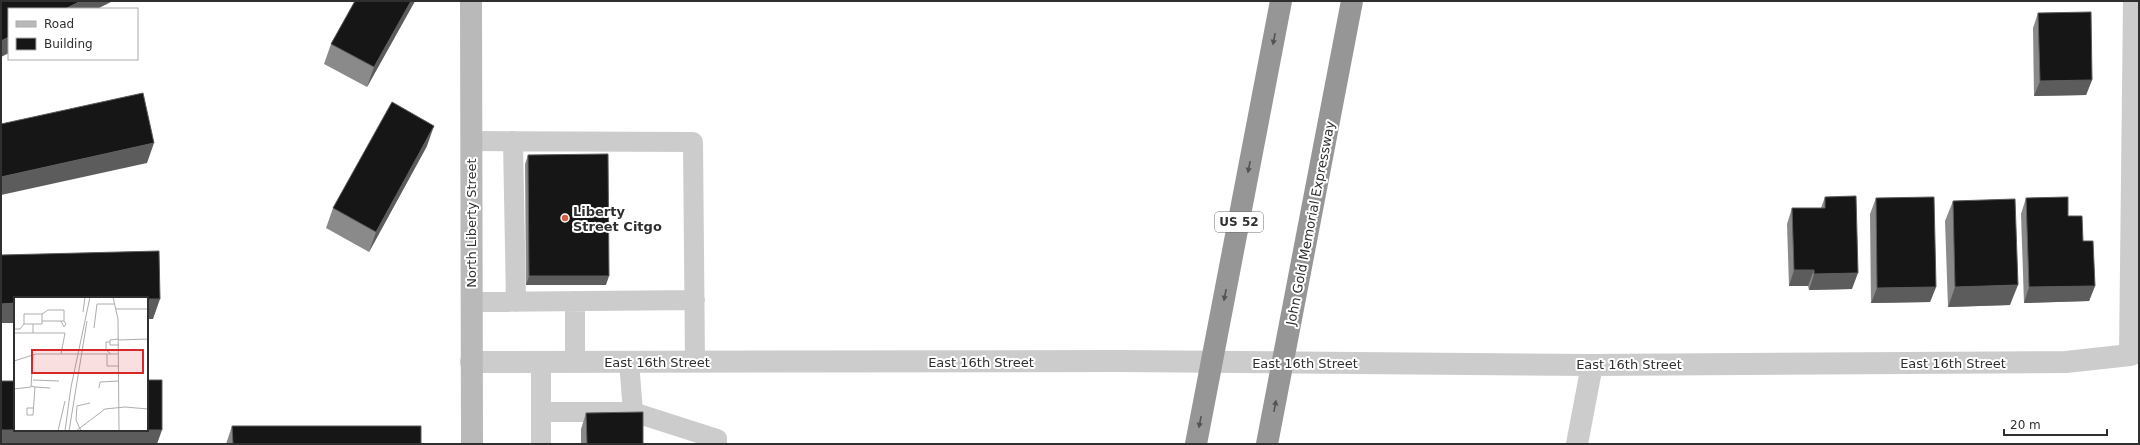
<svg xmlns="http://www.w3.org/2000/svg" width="2140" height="445" font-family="'DejaVu Sans',sans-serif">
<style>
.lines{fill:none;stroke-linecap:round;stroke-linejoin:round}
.service{stroke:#ccc;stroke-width:20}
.minor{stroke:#ccc;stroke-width:22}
.secondary{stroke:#b9b9b9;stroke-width:22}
.motorway{stroke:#969696;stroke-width:22}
.wall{fill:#8a8a8a}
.shaded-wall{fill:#5c5c5c}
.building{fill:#161616;stroke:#5c5c5c}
.oneway{fill:#535353}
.poi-dot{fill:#d46044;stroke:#fff;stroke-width:1.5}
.labels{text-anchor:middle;stroke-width:4;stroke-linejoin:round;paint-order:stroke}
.shield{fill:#fff;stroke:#6d6d6d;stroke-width:1}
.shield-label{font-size:12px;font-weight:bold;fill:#2f2f2f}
.poi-label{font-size:13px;font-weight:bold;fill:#2f2f2f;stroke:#fff;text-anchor:start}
.street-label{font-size:13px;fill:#2f2f2f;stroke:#fff}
.inset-road{fill:none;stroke:#acacac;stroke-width:1}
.view{fill:#d62828;fill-opacity:0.15;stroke:#d62828;stroke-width:2}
.inset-edge{fill:none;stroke:#2f2f2f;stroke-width:2}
</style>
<rect width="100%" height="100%" fill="#fff"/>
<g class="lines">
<path class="service" d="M471 141 693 142 695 362
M513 141 516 302
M575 301V362
M471 302 695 300
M541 362V444
M629 362 633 412 717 439V444
M541 412H633"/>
<path class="minor" d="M2130 355 2134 1
M471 362 1118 361 1592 365 2066 362 2130 355 2139 352
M1577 444 1592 365"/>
<path class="secondary" d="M471 1 472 444"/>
<path class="motorway" d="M1196 444 1281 1
M1267 444 1352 1"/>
</g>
<path class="wall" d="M355 1H415L367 87 324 64 331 44Z
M2038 13 2092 80 2086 95 2034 96 2033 28Z
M427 146 369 252 326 228 333 208Z
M528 155 606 285H526L525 164Z
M1825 197 1852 289 1809 290 1808 286H1789L1787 224 1792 208H1821Z
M1876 198 1936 287 1930 302 1871 303 1870 214Z
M2026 198 2068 216 2083 241 2095 286 2089 301 2024 303 2021 214Z
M1953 201 2010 305 1948 307 1945 221Z
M586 413 643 444H581V429Z
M232 426 421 444H226Z"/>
<path class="shaded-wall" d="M81 1H113L97 9H65Z
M411 1H415L367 87 374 67Z
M9 37V53L1 57V41Z
M2092 80 2086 95 2034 96 2040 81Z
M434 126 427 146 369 252 376 232Z
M154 143 147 163 1 195V177Z
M1794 270H1814L1808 286H1789Z
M1858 273 1852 289 1809 290 1814 274Z
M529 276H609L606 285H526Z
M2018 285 2010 305 1948 307 1955 287Z
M2095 286 2089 301 2024 303 2029 287Z
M1936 287 1930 302 1871 303 1877 288Z
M147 299H160L153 319H147Z
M15 303V323H1V304Z
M1 430H162L157 444H1Z"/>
<path class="building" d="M1 1H81L65 9H9V37L1 41Z
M355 1H411L374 67 331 44Z
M2091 12 2092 80 2040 81 2038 13Z
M143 93 154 143 1 177V124Z
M392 102 434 126 376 232 333 208Z
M608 154 609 276H529L528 155Z
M1856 196 1858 273 1814 274V270H1794L1792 208H1825V197Z
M1934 197 1936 287 1877 288 1876 198Z
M2068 197V216H2082L2083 241H2093L2095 286 2029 287 2026 198Z
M2015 199 2018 285 1955 287 1953 201Z
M159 251 160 299H147V298H15V303L1 304V255Z
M147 380H162V430H147Z
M1 381H15V430H67H1Z
M643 412V444H587L586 413Z
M232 426H421V444H233Z"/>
<defs><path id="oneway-solid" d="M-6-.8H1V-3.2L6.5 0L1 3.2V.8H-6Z"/></defs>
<g class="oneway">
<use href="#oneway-solid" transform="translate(1274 39) rotate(101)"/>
<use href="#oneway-solid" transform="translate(1249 167) rotate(101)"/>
<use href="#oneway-solid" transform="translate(1225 295) rotate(101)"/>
<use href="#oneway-solid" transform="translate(1275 406) rotate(-79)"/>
<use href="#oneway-solid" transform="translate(1200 422) rotate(101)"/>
</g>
<circle class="poi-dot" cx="565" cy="218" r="4"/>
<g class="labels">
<rect class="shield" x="1215" y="212" width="48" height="20" rx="3"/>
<g class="shield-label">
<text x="1239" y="226">US 52</text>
</g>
<g class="poi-label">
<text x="573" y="216">Liberty<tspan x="573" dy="15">Street Citgo</tspan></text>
</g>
<g class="street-label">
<text transform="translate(471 223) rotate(-90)" y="5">North Liberty Street</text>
<text transform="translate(1310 223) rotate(-79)" y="5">John Gold Memorial Expressway</text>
<text x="657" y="367">East 16th Street</text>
<text x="981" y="367">East 16th Street</text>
<text x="1305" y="368">East 16th Street</text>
<text x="1953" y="368">East 16th Street</text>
<text x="1629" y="369">East 16th Street</text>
</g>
</g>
<g transform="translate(14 297)">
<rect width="134" height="134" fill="#fff"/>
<path class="inset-road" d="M99 0 104 22 105 134M102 12H134M69 15 71 0M28 17 34 13H50V24H28M47 24 50 30 52 27 50 24M19 27H28V17H10V27H19V36M80 31 83 7H101M0 32H6L10 27M0 36H51L47 57M105 42 96 43V48H105M105 43 134 42M96 45H92V53L97 57M93 57V69H105M0 64 22 57H105M19 83 45 84M17 89 21 90 19 118H13V111H19M21 90 36 91M85 91 86 85 105 84M0 92 17 90 19 58M44 134 51 104M51 134 57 90 76 0M55 134 73 24M62 134 91 112 111 110 134 112M67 134 62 123 63 109 76 106"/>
<path class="view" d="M18 53H129V76H18Z"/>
<rect width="134" height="134" class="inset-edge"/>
</g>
<rect width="2140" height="445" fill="none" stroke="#2f2f2f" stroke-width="4"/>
<rect x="8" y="8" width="130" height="52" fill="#ffffff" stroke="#acacac"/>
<rect x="16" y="21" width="20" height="6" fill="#b9b9b9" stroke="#acacac"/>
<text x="44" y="28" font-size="12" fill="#2f2f2f">Road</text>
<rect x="16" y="38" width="20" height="12" fill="#161616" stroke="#acacac"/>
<text x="44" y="48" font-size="12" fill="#2f2f2f">Building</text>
<path d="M2004 429v6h103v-6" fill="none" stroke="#2f2f2f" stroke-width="2"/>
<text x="2010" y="429" font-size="12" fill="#2f2f2f" stroke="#ffffff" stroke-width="3" paint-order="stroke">20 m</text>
</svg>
